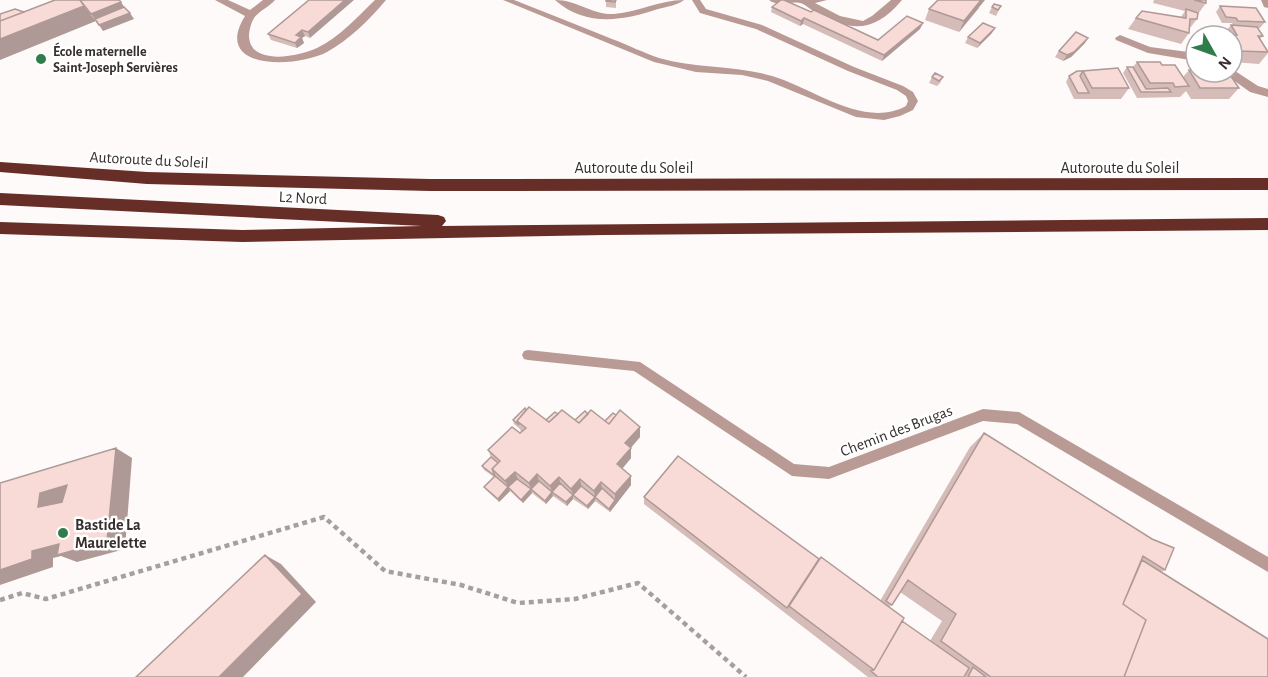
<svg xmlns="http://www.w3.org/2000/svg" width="1268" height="677" font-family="'Alegreya Sans',sans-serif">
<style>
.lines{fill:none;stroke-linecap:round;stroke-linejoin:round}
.path{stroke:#a5a09f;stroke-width:4.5;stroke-dasharray:5 4;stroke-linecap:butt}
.lane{fill:#b99a95;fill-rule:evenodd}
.street{fill:#b99a95;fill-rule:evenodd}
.highway{fill:#672e27;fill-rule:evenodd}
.wall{fill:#d5bcb8;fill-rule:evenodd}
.shaded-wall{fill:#ae9996}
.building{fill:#f8dbd6;stroke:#ae9996;stroke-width:1.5;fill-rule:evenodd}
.poi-dot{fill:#307d4c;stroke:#fff;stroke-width:2}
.labels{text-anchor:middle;stroke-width:5;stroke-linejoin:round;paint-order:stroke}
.far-poi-label{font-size:14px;font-weight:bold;fill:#362f2e;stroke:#fff;text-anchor:start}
.street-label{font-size:16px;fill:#362f2e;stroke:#fff}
.poi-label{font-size:16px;font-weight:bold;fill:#362f2e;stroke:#fff;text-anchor:start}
</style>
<rect width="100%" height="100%" fill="#fdfaf9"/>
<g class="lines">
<path class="path" d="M0 600 22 593 46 599 324 517 385 571 461 585 518 603 575 599 638 583 746 677"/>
<path class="lane" d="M503 0H514C547 13 580 26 612 39 628 45 644 53 659 58 696 69 735 65 772 76 813 88 864 129 906 106L908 101 906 96 897 90 848 71 756 29 700 13 692 0H700L706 9 762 25 854 67 903 86 913 92 918 101 913 110 900 116 884 120 856 117 768 81 742 75 696 72 654 62Z
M528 350 640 362 794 464 829 467 983 409 1019 412 1268 557V572L1017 424 983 421 829 479 792 476 634 371 528 360 524 359 522 355 524 351Z"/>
<path class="street" d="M215 0H228L250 10 263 0H275C269 7 259 11 254 18 251 23 249 31 249 36 250 67 300 56 317 48 340 37 357 17 375 0H386C370 19 349 40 327 52 297 68 211 71 245 16Z
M555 0C578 0 591 15 614 14 639 12 659 0 684 0 678 5 666 7 658 9 623 21 585 27 555 0Z
M769 0H827L815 3 840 16 863 21 872 16 891 0H902C874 33 852 32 816 13 811 10 805 4 800 3 790 1 777 7 769 0Z
M1261 0H1268V8L1264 7Z
M1120 35 1150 47 1196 53V61L1148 53 1116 40 1115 38Z
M1232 69 1258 86 1268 89V97L1250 92 1222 72H1232Z"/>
<path class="highway" d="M0 162 147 172 430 179 1268 178V190L430 191 147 184 0 172Z
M0 193 438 215 444 217 446 221 442 226 1268 218V230L605 235 242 242 0 234V222L242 230 422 226 0 205Z"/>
</g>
<path class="wall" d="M309 0 310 38 305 36 302 38 304 43 297 48 271 40 268 34Z
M606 0H616V8L606 7Z
M1154 0H1206V3L1198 14 1197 19 1190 28 1189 33 1181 44 1128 29 1136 18 1181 17 1185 11 1153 3Z
M1001 6 996 16 989 13 992 7Z
M1220 6 1265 22 1260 28H1258L1263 36 1260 39 1268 53 1259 64 1232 62V36H1222L1231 25 1233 26 1232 23H1222L1216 12Z
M772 7 811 12 878 40 920 29 882 61 803 24 800 26 771 12Z
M979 8 959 32 925 20 929 9Z
M992 33 977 48 965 43 968 37Z
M1085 43 1071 57 1063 61 1055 57 1059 51Z
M1137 62 1162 65 1183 77 1189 70 1239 88 1229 99H1191L1186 91 1180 97 1137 98 1123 73 1127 67H1133Z
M1118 68 1129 88 1121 99H1074L1066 82 1069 76 1077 71Z
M932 77H943L940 83 937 86 929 83Z
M526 410 546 420 558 414 575 420 588 414 640 437 631 448V458L622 469 631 485 610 512 595 501 588 509 573 499 567 506 553 496 546 504 532 493 523 503 510 491 499 502 486 490 484 487 494 477 484 470 482 466 491 457 488 450 521 432 520 429 514 424 513 420Z
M984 433 1165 570 1161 572 1268 677H868L644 504V497L819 559 880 601 970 447ZM900 592 942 621 930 641 902 621 889 607 892 605Z"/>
<path class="shaded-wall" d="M345 0H354L310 38 308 32Z
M981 0H985L959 32 964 21Z
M121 2 128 13 99 25 91 14Z
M84 6 96 21 0 60V39Z
M130 13 134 19 103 31 99 25Z
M804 18 803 24 800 26 801 21Z
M923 23 920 29 882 61 884 55Z
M995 28 992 33 977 48 980 43Z
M302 30 305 36 302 38 304 43 297 48 295 43 296 35Z
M1088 38 1085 43 1071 57 1063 61 1067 55Z
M640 427V437L626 453 625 443Z
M116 448 132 458 125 549 77 562 61 556 53 558V567L0 585V570L32 551 59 544Z
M631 448V458L617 475V464Z
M515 472 519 482 508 487 510 491 505 481Z
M537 474 540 484 531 489 532 493 529 483Z
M631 476V485L610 512 609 509 615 500V494Z
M559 477 561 487 552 492 553 496 546 504 545 501 552 492 550 486Z
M580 479 582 489 573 495 571 489Z
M601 482 602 491 595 497 594 491Z
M67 485 58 516 38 507 40 493Z
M508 487 510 491 499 502 498 499Z
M531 489 532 493 523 503 521 500Z
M573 495V499L567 506 566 502Z
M595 497V501L588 509 587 506Z
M265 555 281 564 316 602 243 677H219Z"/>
<path class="building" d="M55 0H80L84 6 0 39V21Z
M80 0H119L121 2 91 14Z
M309 0H345L308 32 302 30 296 35 301 37 295 43 268 34Z
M606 0H616L615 2 606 1Z
M781 0H784L811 12 814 10 878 40 907 16 923 23 884 55 804 18 801 21 772 7Z
M938 0H981L964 21 929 9Z
M1194 0H1206V3Z
M994 4 1001 6 998 10 992 7Z
M1220 6 1256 8 1265 22 1238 21 1236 18 1226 17Z
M124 7 130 13 99 25 95 19Z
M15 9 24 12 0 21V14Z
M1186 9 1198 13 1197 19H1190L1189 33 1136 18 1142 11 1186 18Z
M983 23 995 28 980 43 968 37Z
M1231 25 1257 27 1263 36H1258L1268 52 1240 51 1231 34 1237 35Z
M1076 32 1088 38 1074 52 1067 55 1059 51Z
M1137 62H1160L1162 65H1175L1189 86 1175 87 1173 83H1150Z
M1127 67H1133L1146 89 1168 88 1171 92H1141Z
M1118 68 1129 88H1092L1083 71Z
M1189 70H1196V72H1228L1239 88H1200Z
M1077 71H1083L1080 76 1089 93H1078L1069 76Z
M935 73 943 77 939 81 932 77Z
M529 407 549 422 562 410 579 423 591 410 609 424 620 410 640 427 625 443 631 448 617 464 631 476 615 494 601 482 594 491 580 479 571 489 559 477 550 486 537 474 529 483 515 472 505 481 492 469 500 461 488 450 512 427 520 433 526 428 517 421Z
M525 408 526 410 517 421 519 425 513 420Z
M585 411 588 414 579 423 575 420Z
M555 412 558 414 549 422 546 420Z
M613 413 616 415 609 424 605 421Z
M984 433 1152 539 1174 548 1165 570 1143 556 1123 604 1146 620 1124 677H991L941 641 956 614 908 580 892 605 886 601Z
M116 448 107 541 57 555 59 544 32 551V559L0 570V483ZM67 485 62 502 38 507 40 493Z
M678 456 819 559 787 608 644 497Z
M491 457 498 463 492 469 495 476 482 466Z
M495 476 508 487 498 499 484 487Z
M517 479 531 489 521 500 508 487Z
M539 481 552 492 545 501 531 489Z
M560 483 573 495 566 502 552 492Z
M581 486 595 497 587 506 573 495Z
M602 488 615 500 609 509 595 497Z
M265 555 302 594 219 677H136Z
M821 557 904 618 874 670 789 606Z
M1142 560 1268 639V677H1124L1146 620 1123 604Z
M902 621 969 668 964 677H878L871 671 874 670Z
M973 667 986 677H968Z"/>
<g class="poi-dot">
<circle cx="41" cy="59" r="6"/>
<circle cx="63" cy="533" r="6"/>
</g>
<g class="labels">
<g class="far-poi-label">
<text x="53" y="56">École maternelle<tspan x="53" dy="16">Saint-Joseph Servières</tspan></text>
</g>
<g class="street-label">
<text transform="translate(149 159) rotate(3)" y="6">Autoroute du Soleil</text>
<text x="634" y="173">Autoroute du Soleil</text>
<text x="1120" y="173">Autoroute du Soleil</text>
<text transform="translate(303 197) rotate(3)" y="6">L2 Nord</text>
<text transform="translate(896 430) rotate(-21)" y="6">Chemin des Brugas</text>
</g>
<g class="poi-label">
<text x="75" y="530">Bastide La<tspan x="75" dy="18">Maurelette</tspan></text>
</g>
</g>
<g transform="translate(1214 54) rotate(130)"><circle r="28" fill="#ffffff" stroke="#afacab" stroke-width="1.5"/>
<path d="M0-4.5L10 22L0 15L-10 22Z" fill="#307d4c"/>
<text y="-9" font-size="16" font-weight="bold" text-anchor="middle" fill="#362f2e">N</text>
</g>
</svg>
